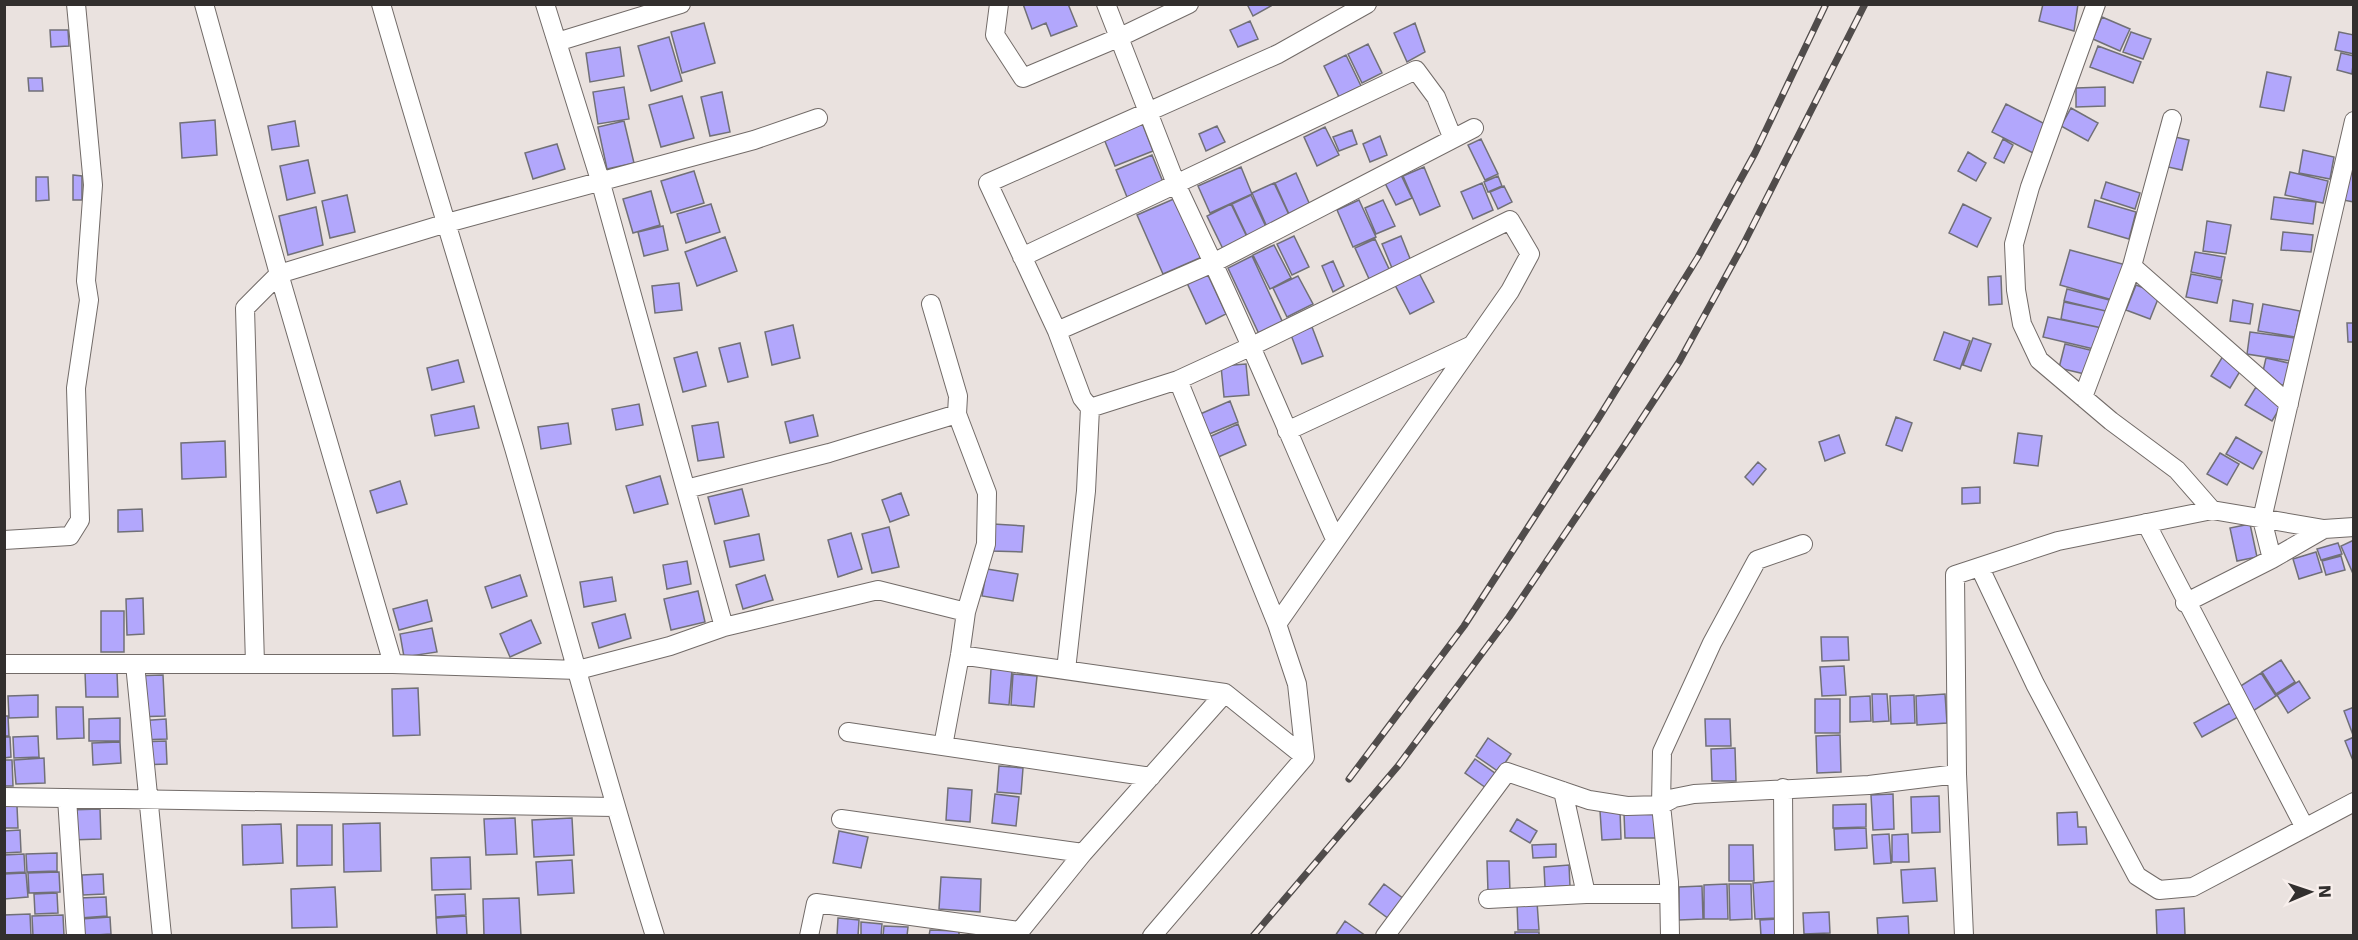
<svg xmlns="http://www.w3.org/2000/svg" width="2358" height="940" font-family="'DejaVu Sans',sans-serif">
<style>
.building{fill:#b2a7fc;stroke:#717077;stroke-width:1.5}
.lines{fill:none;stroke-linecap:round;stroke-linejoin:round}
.minor-casing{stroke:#726b68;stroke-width:20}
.minor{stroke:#fff;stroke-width:18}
.rail-casing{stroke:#504c4b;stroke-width:7}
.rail{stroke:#f8efec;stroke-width:4.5;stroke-dasharray:14;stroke-linecap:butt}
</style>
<rect width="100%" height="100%" fill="#eae2df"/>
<path class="building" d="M1023 4H1068L1077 26 1051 36 1046 23 1032 29Z
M1247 4H1270L1271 6 1253 16Z
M2043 4H2078L2074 31 2039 21Z
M2102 17 2130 29 2120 51 2093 39Z
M1250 21 1258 39 1238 47 1230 30Z
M704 23 715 63 682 73 671 32Z
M1415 23 1425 52 1407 62 1394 33Z
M50 30H68L69 46 51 47Z
M2131 32 2151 39 2143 59 2123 52Z
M2339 32 2354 35V54L2335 50Z
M669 37 682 81 651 91 638 46Z
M1368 44 1382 73 1362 83 1348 54Z
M2098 46 2141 62 2133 83 2090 67Z
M620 47 624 76 590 82 586 53Z
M2341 53 2354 56 2352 74 2337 70Z
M1346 55 1361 86 1339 97 1324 66Z
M2267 72 2291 77 2284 111 2260 107Z
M28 78H42L43 91H29Z
M624 87 629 119 598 124 593 92Z
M2105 87V106L2076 107V88Z
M722 92 730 132 710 136 701 97Z
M682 96 694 138 661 147 649 105Z
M2006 104 2047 125 2033 153 1992 132Z
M2071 108 2098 123 2088 141 2061 126Z
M215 120 217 155 182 158 180 123Z
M295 121 299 146 272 150 268 126Z
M624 121 634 163 607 169 598 127Z
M1142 123 1153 151 1115 166 1104 139Z
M1217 126 1225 142 1206 151 1199 134Z
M1325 127 1339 155 1317 166 1304 137Z
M1352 130 1357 144 1339 151 1333 137Z
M1380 136 1387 155 1370 162 1363 144Z
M2175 137 2189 140 2182 170 2168 167Z
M1481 139 1498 174 1485 180 1468 145Z
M2003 139 2013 145 2004 163 1994 158Z
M557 144 565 169 533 179 525 153Z
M2303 150 2334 157 2330 179 2299 173Z
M2354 151V202L2343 200Z
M1968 152 1986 163 1976 181 1958 171Z
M1152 155 1163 182 1127 197 1116 170Z
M308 160 315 193 287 200 280 166Z
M1241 167 1252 194 1210 213 1198 186Z
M1424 167 1440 206 1420 215 1403 176Z
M694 171 704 203 671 213 661 181Z
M2290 172 2328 181 2323 203 2285 195Z
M1296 173 1310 205 1289 214 1275 183Z
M73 175 82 176V200H73Z
M1401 175 1412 198 1396 205 1385 183Z
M1498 176 1502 186 1488 192 1484 182Z
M36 177H48L49 200 36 201Z
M2106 182 2140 193 2135 209 2101 198Z
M1274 183 1290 217 1267 227 1252 193Z
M1482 183 1493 210 1473 219 1461 192Z
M1504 186 1512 202 1498 209 1490 192Z
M651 191 660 225 633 233 623 199Z
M347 195 355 232 330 238 322 201Z
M1251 195 1267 229 1248 238 1232 204Z
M2274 197 2316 202 2313 224 2271 219Z
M1176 198 1202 257 1163 274 1137 215Z
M1359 200 1376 237 1353 247 1337 210Z
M1383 200 1395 226 1376 234 1365 208Z
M2095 200 2136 212 2129 239 2088 227Z
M711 204 720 232 686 243 677 214Z
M1231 204 1247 237 1223 249 1207 216Z
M1963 204 1991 218 1977 247 1949 233Z
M316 207 323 245 288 255 279 216Z
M2207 221 2231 225 2226 254 2203 251Z
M663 226 668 250 644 256 638 232Z
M2283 232 2313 235 2311 252 2281 250Z
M1294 236 1309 267 1292 275 1277 244Z
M1401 236 1411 261 1392 268 1382 244Z
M725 237 737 271 697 286 685 252Z
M1375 239 1390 271 1370 281 1355 248Z
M1274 245 1291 278 1270 289 1253 255Z
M2070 250 2126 265 2116 301 2060 285Z
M2195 252 2225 257 2221 278 2191 272Z
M1252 256 1283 323 1259 334 1228 268Z
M1333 261 1344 286 1333 292 1322 266Z
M1207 273 1226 314 1206 324 1187 283Z
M1419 273 1434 302 1410 314 1395 285Z
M2191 274 2222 280 2217 303 2186 297Z
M1298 276 1313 304 1287 317 1273 288Z
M2001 276 2002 304 1989 305 1988 277Z
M679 283 682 310 655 313 652 286Z
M2136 285 2160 294 2150 319 2126 310Z
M2067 289 2117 302 2114 313 2064 301Z
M2233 300 2253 304 2250 324 2230 321Z
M2064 302 2106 311 2102 328 2061 319Z
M2263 304 2300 311 2295 337 2258 331Z
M2048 317 2102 328 2098 350 2043 337Z
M2347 323H2354V342H2348Z
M793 325 800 358 772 365 765 332Z
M1312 327 1323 356 1302 364 1291 335Z
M1944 332 1970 341 1960 369 1934 360Z
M2250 332 2295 338 2291 361 2247 354Z
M1973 338 1991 344 1981 371 1963 365Z
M740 343 748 377 728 382 719 348Z
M2065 344 2094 351 2089 375 2059 368Z
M697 352 706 386 683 392 674 358Z
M2223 356 2242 368 2230 388 2211 376Z
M2266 358 2293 364 2287 386 2261 380Z
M458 360 464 382 432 390 427 368Z
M1246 364 1249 395 1224 397 1221 366Z
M2256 387 2283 403 2272 421 2245 405Z
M1230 401 1238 422 1207 435 1198 415Z
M639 404 643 425 616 430 612 409Z
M474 406 479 428 435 436 431 415Z
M813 415 818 436 790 443 785 422Z
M1896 417 1912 423 1902 451 1886 445Z
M718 422 724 457 698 461 692 426Z
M568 423 571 444 541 449 538 427Z
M1238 424 1246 445 1216 458 1207 438Z
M2018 433 2042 436 2038 466 2014 463Z
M1839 435 1845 453 1825 461 1819 442Z
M2236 437 2262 452 2253 469 2226 454Z
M225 441 226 477 182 479 181 443Z
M2220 453 2239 464 2227 485 2207 474Z
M1758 462 1766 469 1753 485 1745 477Z
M660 476 668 504 634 513 626 486Z
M400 481 407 504 377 513 370 491Z
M1980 487V503L1962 504V488Z
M742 489 749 516 715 524 708 497Z
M901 493 909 515 890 522 882 500Z
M142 509 143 531 118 532V510Z
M993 524 1024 526 1022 552 991 551Z
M2250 524 2257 557 2237 561 2230 528Z
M889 527 899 567 872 573 862 534Z
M851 533 862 569 838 577 828 540Z
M759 534 764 560 730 567 724 541Z
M2354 540V576L2341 546Z
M2338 543 2342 554 2321 560 2317 549Z
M2316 552 2322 572 2299 579 2293 559Z
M2341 556 2345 570 2326 575 2322 561Z
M687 561 691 584 667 589 663 565Z
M987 569 1018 574 1013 601 982 596Z
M520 575 527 596 492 608 485 587Z
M765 575 773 600 743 609 736 585Z
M612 577 616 601 584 607 580 582Z
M698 591 705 622 671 630 664 599Z
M143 598 144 634 127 635 126 599Z
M427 600 432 621 399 630 393 609Z
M101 611H124V652H101Z
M625 614 631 638 599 648 592 623Z
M531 620 541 643 510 657 500 634Z
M432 628 437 652 404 657 400 634Z
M1821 637H1848L1849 660 1822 661Z
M2281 660 2295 682 2276 694 2262 672Z
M1844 666 1846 695 1822 696 1820 667Z
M991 669 1012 670 1009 705 989 703Z
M85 672H117L118 697H86Z
M2261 673 2276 696 2253 711 2239 687Z
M1013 674 1037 676 1034 707 1011 705Z
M163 675 165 716 132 717 131 676Z
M2299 681 2310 698 2288 713 2277 695Z
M418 688 420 735 393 736 392 689Z
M1872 694H1887L1889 721 1873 722Z
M1945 694 1947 723 1917 725 1916 696Z
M38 695V717L9 718 8 696Z
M1914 695 1915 723 1891 724 1890 696Z
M1870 696 1871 721 1850 722V697Z
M1815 699H1840V733H1815Z
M2230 703 2238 717 2202 737 2194 723Z
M56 707H83L84 738 57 739Z
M2354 707V735H2353L2344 711Z
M4 716H8L9 736H4Z
M120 718V741H89V719Z
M166 719 167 739 139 740 138 721Z
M1705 719H1730L1731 746H1706Z
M1840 735 1841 772 1817 773 1816 736Z
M38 736 39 757 14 758 13 737Z
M4 737H10L11 757 4 758Z
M2354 737V763L2345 741Z
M1488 738 1511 754 1499 772 1476 756Z
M166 741 167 764 139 765 138 742Z
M120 742 121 763 93 765 92 743Z
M1735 748 1736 781H1712L1711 749Z
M44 758 45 783 16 784 14 760Z
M1475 759 1499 776 1489 790 1465 773Z
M4 760H12L13 786H4Z
M999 766 1023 768 1021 794 997 792Z
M948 788 972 790 970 822 946 820Z
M995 794 1019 797 1016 826 992 823Z
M1893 794 1894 829 1873 830 1871 795Z
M1939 796 1940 832 1912 833 1911 797Z
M1866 804V827L1833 828V805Z
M4 806H17L18 828H4Z
M100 809 101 839 69 840 68 810Z
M1600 811H1620L1621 839 1602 840Z
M1655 812 1656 838H1625L1624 813Z
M2077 812 2078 827H2086L2087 844 2058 845 2057 813Z
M515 818 517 854 486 855 484 819Z
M572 818 574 855 534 857 532 820Z
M1517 819 1537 831 1530 843 1510 831Z
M380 823 381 871 344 872 343 824Z
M281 824 283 863 243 865 242 825Z
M297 825H332V865L297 866Z
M1866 828 1867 848 1835 850 1834 829Z
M20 830 21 852 4 853V831Z
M839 831 868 837 861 868 833 863Z
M1889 834 1891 863 1874 864 1872 835Z
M1908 834 1909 862H1892V835Z
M1556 844V857L1533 858 1532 845Z
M1729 845H1753L1754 881H1729Z
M57 853V871L27 872 26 854Z
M24 854 25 872 4 873V855Z
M470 857 471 889 432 890 431 858Z
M572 860 574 893 538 895 536 862Z
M1487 861H1509L1510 892H1488Z
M1569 865 1570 886 1545 887 1544 867Z
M1935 868 1937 901 1903 903 1901 870Z
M59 872 60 892 29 893 28 873Z
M26 873 28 897 4 899V874Z
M103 874 104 894 83 895 82 875Z
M941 877 981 879 980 912 939 909Z
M1776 881 1777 918 1755 919 1753 883Z
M1384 884 1404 899 1389 919 1369 904Z
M1727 884 1728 919H1704V885Z
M1729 884H1751L1752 919 1730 920Z
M1702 886 1703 919 1679 920V887Z
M335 887 337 927 292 928 291 889Z
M57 893 58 913 35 914 34 894Z
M465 894 466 915 436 917 435 895Z
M106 897 107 916 80 918 79 898Z
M519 898 521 936H484L483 899Z
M1537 902 1539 930H1518L1517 903Z
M2184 908 2185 935 2157 936 2156 910Z
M1829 912 1830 933 1804 934 1803 913Z
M30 914 31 936H4V915Z
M63 915 64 936H33L32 916Z
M466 916 467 936H437L436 918Z
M1908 916 1909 936H1878L1877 918Z
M110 917 111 934 81 936V919Z
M838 918 859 920 858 936H837Z
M1778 919 1779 936H1761L1760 920Z
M1345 921 1366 936H1335Z
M861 922 882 924 881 936H861Z
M884 926 908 927 907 936H883Z
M930 930 959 931V936H929Z
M1515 932H1539V936H1515Z"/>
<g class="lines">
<g class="minor-casing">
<path id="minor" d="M204 4 279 274 393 664
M381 4C424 153 470 300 514 448 561 611 604 774 655 936
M545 4 600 180 724 627
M999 4 995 35 1023 78 1118 38 1189 4
M1106 4 1176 184 1416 70 1436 97 1453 139
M2096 4 2030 187 2014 244 2016 290 2022 324 2039 360 2111 421 2177 470 2212 510
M557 42 681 4
M1022 257 1176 184 1213 263 1057 331
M2132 266 2289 404
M931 304 958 396 957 414 987 493 986 544 966 612 960 655 943 746
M1178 380 1277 624
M2083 397 2132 266 2172 119
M1287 431 1470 346
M686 489 829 453 957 414
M2146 523 2305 828
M1335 539C1294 447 1256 354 1213 263L1474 128
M4 540 70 536 80 520 76 388 89 300 86 281 93 185 76 4
M2272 559 2262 519 2354 121
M1980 568 2035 684 2137 876 2159 890 2193 887 2354 802
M2185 603 2272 559 2324 529 2354 527
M960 655 1225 693 1305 757
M4 664H393L578 670 670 646 724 627 878 590 966 612
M135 664 162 936
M255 664 245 308 279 274 447 223 754 140 818 118
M1066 670 1086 491 1090 408
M848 732 1151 777
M1783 788 1784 936
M1563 791 1586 894
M4 797 614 807
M67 798 76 936
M841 819 1083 853
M1488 899 1586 894H1669
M809 936 816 903 1020 931
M1016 936 1083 853 1225 693
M1152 936 1305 757 1297 684 1277 624 1510 291 1530 254 1510 220 1252 346 1178 380 1090 408 1082 398 1057 331 988 183 1278 54 1367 4
M1385 936 1507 772 1589 800 1627 806 1661 805 1674 798 1694 794 1869 785 1957 774
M1670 936 1669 882 1661 805 1662 752 1712 643 1757 560 1803 544
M1964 936 1957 774 1955 575 2058 541 2212 510 2324 529"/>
</g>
<use href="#minor" class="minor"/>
<g class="rail-casing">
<path id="rail" d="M1349 779 1464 626 1598 419 1698 257 1755 153 1826 4
M1253 936 1398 766 1509 617 1626 443 1679 362 1743 245 1865 4"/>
</g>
<use href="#rail" class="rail"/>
</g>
<rect width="2358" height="940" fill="none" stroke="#322f2e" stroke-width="12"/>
<g transform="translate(2310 892) rotate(88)" stroke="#f8efec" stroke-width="4.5" paint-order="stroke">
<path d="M0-4.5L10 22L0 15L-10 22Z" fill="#322f2e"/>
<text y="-9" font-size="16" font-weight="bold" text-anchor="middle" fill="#322f2e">N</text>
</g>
</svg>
